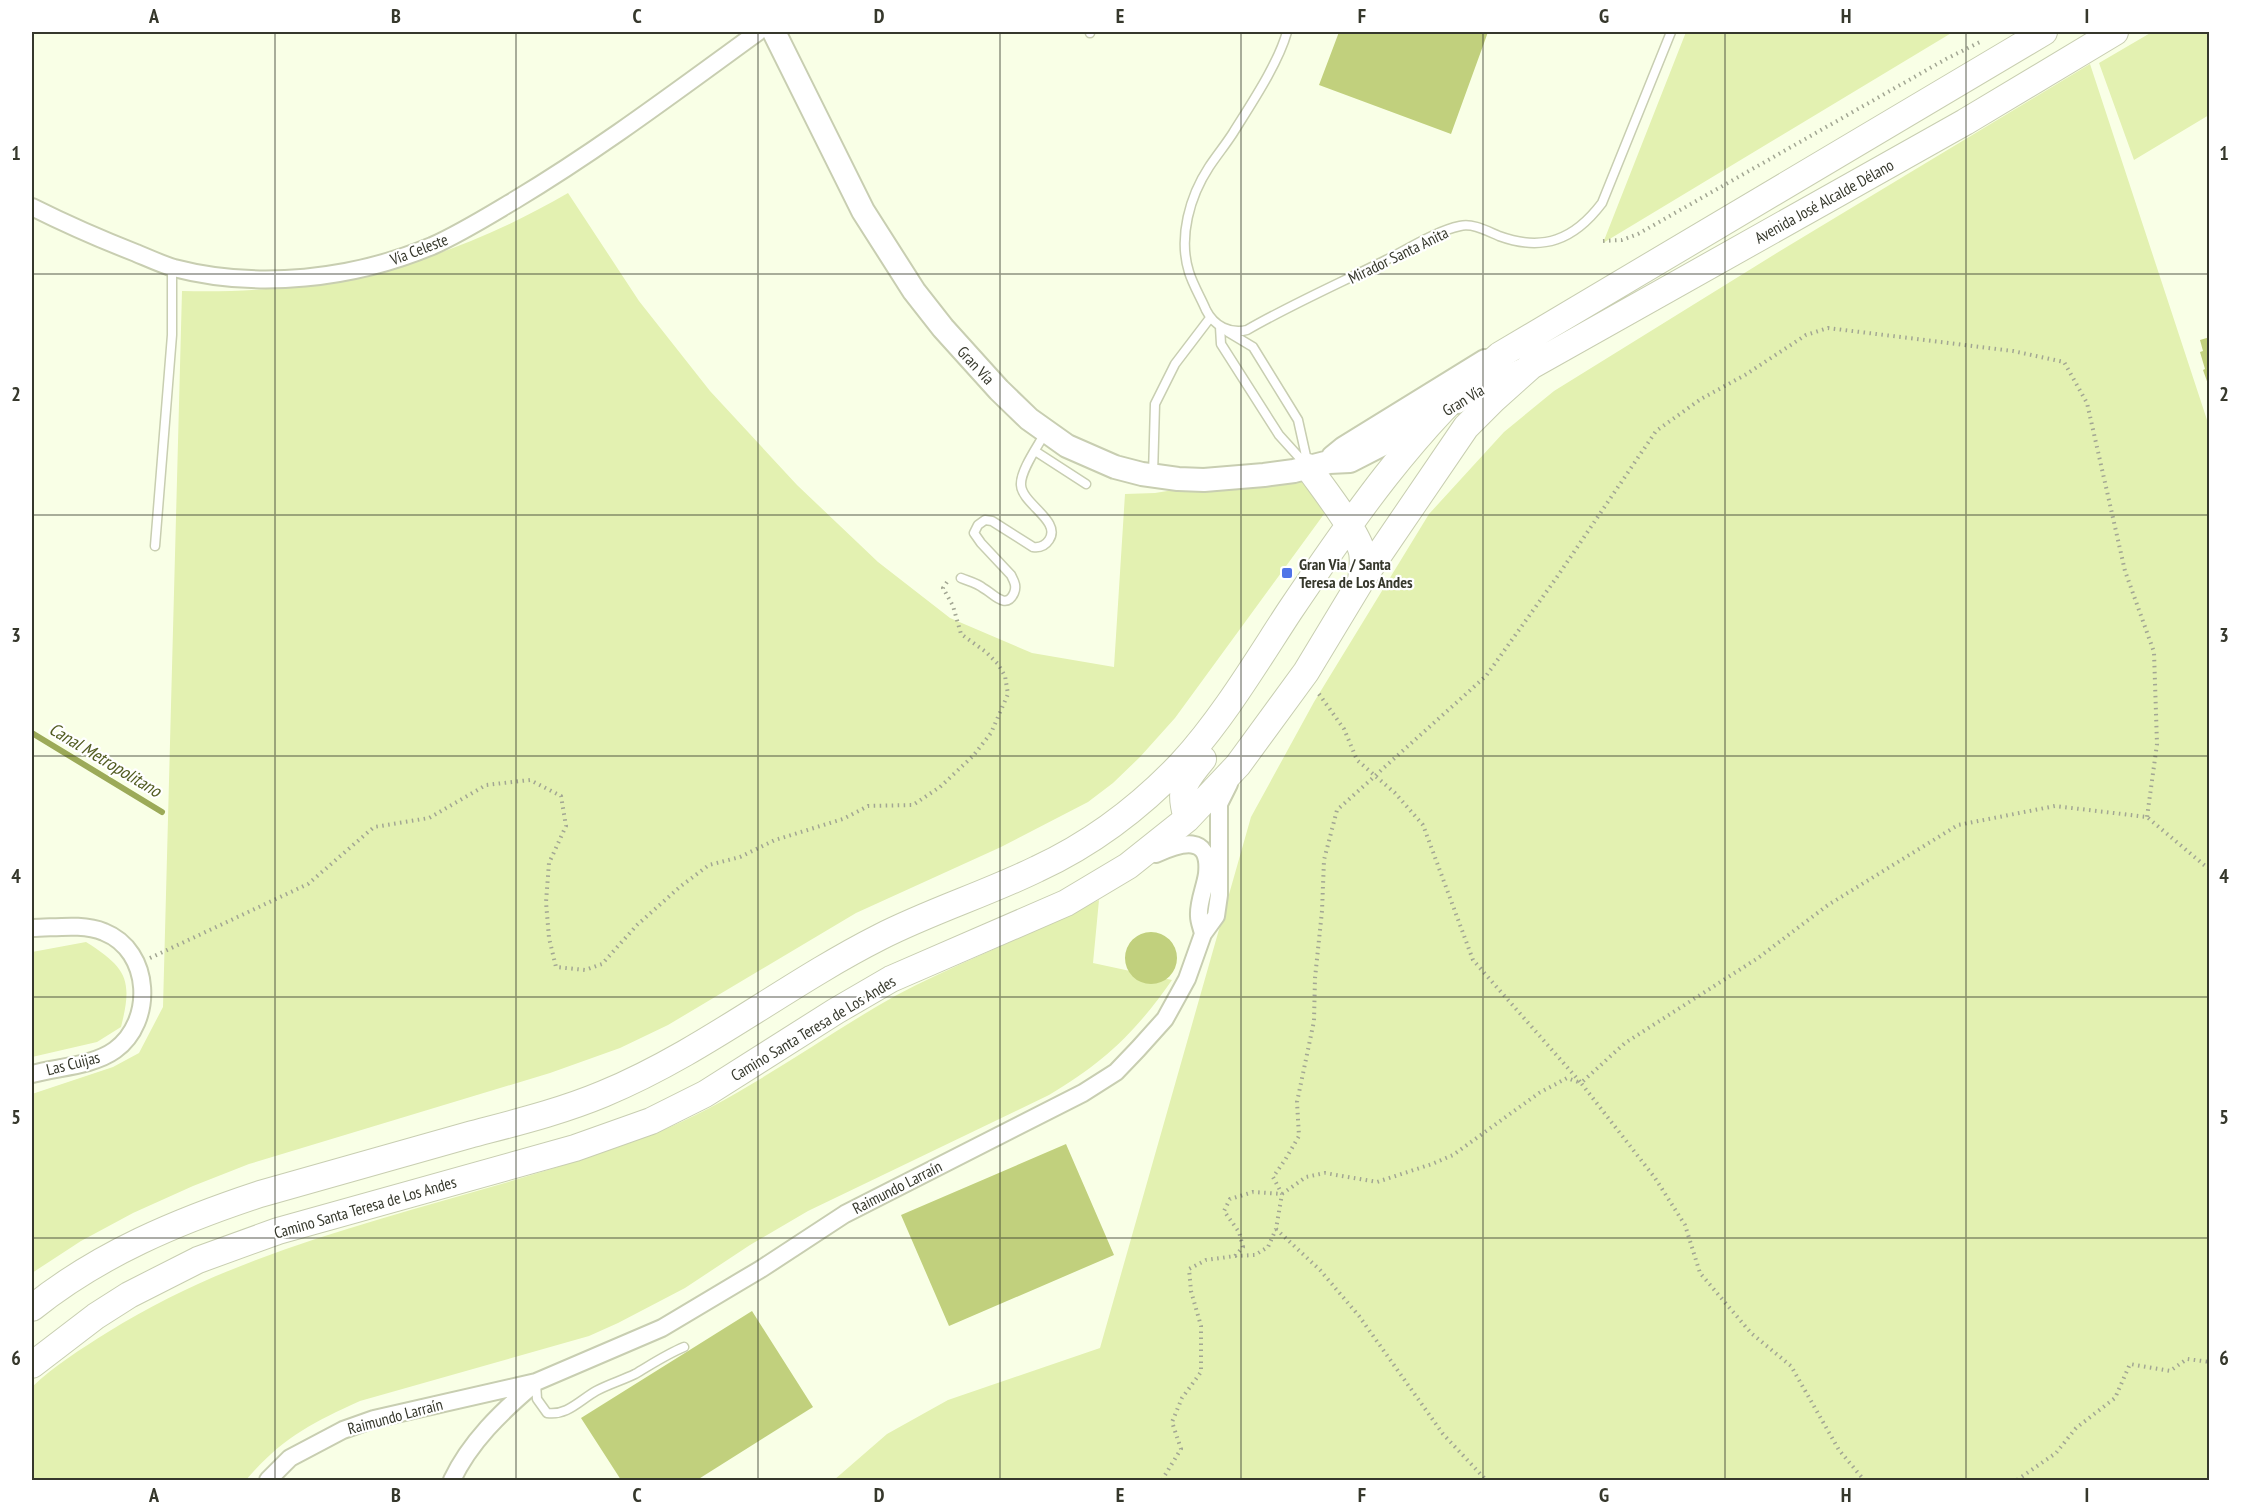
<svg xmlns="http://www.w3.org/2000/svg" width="2241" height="1512" font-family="'PT Sans Narrow',sans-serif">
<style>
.green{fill:#e3f1b1}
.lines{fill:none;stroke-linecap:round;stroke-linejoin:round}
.stream{stroke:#9caa58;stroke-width:6}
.building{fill:#c1d07d}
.service-casing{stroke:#c8ceb1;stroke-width:11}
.minor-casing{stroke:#c8ceb1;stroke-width:20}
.secondary-casing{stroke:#c8ceb1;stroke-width:26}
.primary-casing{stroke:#c8ceb1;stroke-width:28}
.path{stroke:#a2a693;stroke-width:4;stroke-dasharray:1.5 4.5;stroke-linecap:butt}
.service{stroke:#fff;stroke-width:8}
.minor{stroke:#fff;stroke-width:16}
.secondary{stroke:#fff;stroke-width:22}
.primary{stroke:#fff;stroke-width:26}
.grid{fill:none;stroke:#36382c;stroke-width:1.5;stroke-opacity:0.55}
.poi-dot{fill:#5074e8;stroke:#fff;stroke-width:2}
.labels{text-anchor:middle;stroke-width:4.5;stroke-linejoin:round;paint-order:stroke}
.street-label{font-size:16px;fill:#36382c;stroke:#fff}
.poi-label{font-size:16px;font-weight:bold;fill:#36382c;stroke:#fff;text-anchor:start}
.water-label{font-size:18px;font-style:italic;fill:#525c21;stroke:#fff}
.neatline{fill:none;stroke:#36382c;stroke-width:2}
.grid-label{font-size:20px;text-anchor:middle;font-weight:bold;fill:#36382c}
</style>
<rect width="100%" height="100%" fill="#f9ffe6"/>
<path class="green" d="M1686 32H1953L1603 243Z
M2152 32H2209V115L2134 160 2099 63Z
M2090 64 2209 426V1480H834L887 1434 948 1400 1100 1348 1251 817 1314 702 1429 514 1504 432 1554 391 1780 251Z
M568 193 639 301 710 391 797 485 878 562 950 618 1032 653 1114 667 1125 494 1155 493 1302 469 1327 510 1175 718 1140 757 1113 783 1088 802 1001 847 856 913 668 1025 620 1048 550 1073 249 1164 193 1186 133 1213 81 1241 32 1273V1094L113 1067 139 1053 163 1007 182 291C323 295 446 264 568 193Z
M1099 900 1093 963 1172 980C1136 1032 1103 1063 1049 1095L808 1211 750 1245 685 1288 618 1323 589 1336 360 1401C311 1423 281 1439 246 1480H32V1387C55 1365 81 1349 108 1332 274 1228 473 1204 653 1134 739 1100 815 1041 895 996 923 981 952 968 981 955 1021 937 1060 919 1099 900Z
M86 942C127 968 133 980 121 1027L97 1042 32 1057V952Z"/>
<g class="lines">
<path class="stream" d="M32 733 162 812"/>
</g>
<path class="building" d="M1339 32H1488L1451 134 1319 85Z
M2210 337V387H2209L2203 370 2205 369 2200 352 2203 351 2200 340Z
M1125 958a26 26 0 1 1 52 0a26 26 0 1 1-52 0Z
M1066 1144 1114 1255 949 1326 901 1215Z
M752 1311 813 1407 697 1480H621L581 1418Z"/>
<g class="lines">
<g class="service-casing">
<path id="service" d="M1287 32C1278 64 1251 104 1233 133 1226 144 1217 155 1209 167 1190 196 1178 237 1189 272 1193 285 1201 298 1206 310 1214 326 1230 334 1247 330 1292 304 1340 283 1386 260 1408 249 1436 231 1460 226 1473 223 1487 231 1499 236 1543 252 1574 240 1602 203L1671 32
M1090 33V32
M1220 327 1221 344 1279 435 1307 466
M1228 332 1253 347 1298 420 1308 465
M1035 451 1086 484
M1153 475 1155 404 1175 364 1210 318
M155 546 172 335V267
M961 578C968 581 977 583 983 588 993 593 1006 611 1014 593 1017 586 1014 581 1011 575L981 543 974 533 978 525 985 520 992 521 1033 547C1040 548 1045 546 1049 540 1062 521 1022 504 1021 485 1020 471 1038 446 1045 433
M536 1383 537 1399 547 1413C567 1416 580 1400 596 1391 609 1384 623 1380 635 1374 652 1364 667 1354 684 1347"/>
</g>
<g class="minor-casing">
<path id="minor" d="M32 207C66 224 100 239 136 253 148 258 161 264 174 268 258 290 353 279 432 246 461 233 488 216 515 200 600 149 678 90 758 32
M1156 854C1180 843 1211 833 1207 874 1205 888 1198 902 1199 916 1199 922 1202 928 1203 934
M32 928C54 928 83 923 104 932 152 951 154 1022 115 1050 93 1066 57 1067 32 1074
M268 1480 290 1458 343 1430 374 1419 536 1382 662 1328 761 1269 845 1214 1083 1093 1116 1072 1138 1049 1165 1019 1187 979 1203 934 1216 916 1219 895V804L1229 784
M452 1480C470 1442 501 1412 533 1385"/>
</g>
<g class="secondary-casing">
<path id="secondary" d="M774 32 863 211 914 291 943 328 999 390 1029 419 1067 446 1115 467 1142 474 1178 479 1204 480 1264 475 1294 471 1329 462 1350 461 1430 420
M1457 402 1472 392 1522 370
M1333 457 1344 448 1485 361"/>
</g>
<g class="primary-casing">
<path id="primary" d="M1308 467C1322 487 1357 531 1362 552 1364 562 1362 571 1361 581
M1187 819C1178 788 1184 782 1203 759
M32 1308C99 1254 178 1221 260 1194 330 1174 399 1155 469 1135 514 1123 560 1112 603 1094 702 1053 785 985 880 937 931 911 986 894 1037 869 1091 844 1140 807 1181 764 1223 718 1255 664 1289 612 1351 520 1415 427 1500 355L2044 32
M32 1365 96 1316 129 1295 198 1260 278 1231 575 1148 651 1121 705 1094 836 1011 891 979 1066 903 1128 866 1187 819 1238 765 1306 672 1361 581 1466 427 1493 400 1531 366 1965 122 2115 32"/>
</g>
<path class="path" d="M1603 241 1622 240 1638 234 1946 59 1980 42
M1319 694 1344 729 1357 760 1395 793 1423 825 1473 960 1581 1083 1625 1043 1758 958 1828 905 1958 825 2055 806 2147 817 2210 870
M150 958 308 884 374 827 429 818 486 785 530 780 561 796 566 826 549 863 546 902 549 938 556 967 585 970 602 964 637 925 681 886 709 865 740 857 775 840 843 819 868 806 913 805 940 787 973 756 991 733 1008 694 1005 676 998 664 986 652 961 634 953 606 943 588 947 582 951 581
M1276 1229 1320 1270 1359 1316 1443 1434 1486 1480
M1235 1256 1255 1255 1268 1247 1276 1229 1282 1194 1273 1177 1285 1160 1299 1136 1297 1102 1314 1021 1315 978 1322 911 1324 860 1337 810 1486 676 1557 577 1656 431 1701 399 1745 375 1806 335 1828 328 2013 351 2064 362 2087 403 2125 571 2154 652 2157 744 2147 817
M1162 1480 1181 1449 1172 1422 1182 1398 1201 1372V1326L1191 1291 1189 1269 1206 1260 1235 1256 1243 1247 1239 1232 1224 1211 1230 1199 1253 1192 1282 1194 1306 1177 1325 1173 1377 1182 1432 1164 1453 1155 1539 1093 1567 1078 1581 1083 1655 1178 1685 1225 1700 1273 1751 1333 1791 1366 1839 1450 1864 1480
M2017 1480 2056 1453 2076 1428 2115 1398 2130 1364 2170 1371 2187 1359 2210 1362"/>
<use href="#service" class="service"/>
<use href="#minor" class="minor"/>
<use href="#secondary" class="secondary"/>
<use href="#primary" class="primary"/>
</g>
<path class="grid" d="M275 32V1480M516 32V1480M758 32V1480M1000 32V1480M1241 32V1480M1483 32V1480M1725 32V1480M1966 32V1480M32 274H2210M32 515H2210M32 756H2210M32 997H2210M32 1238H2210"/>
<rect class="poi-dot" x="1281" y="567" width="12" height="12" rx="3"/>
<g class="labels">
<g class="street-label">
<text transform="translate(1824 201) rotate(-29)" y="6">Avenida José Alcalde Délano</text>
<text transform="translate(419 249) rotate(-21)" y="6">Vía Celeste</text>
<text transform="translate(1398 255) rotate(-26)" y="6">Mirador Santa Anita</text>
<text transform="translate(976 365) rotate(47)" y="6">Gran Vía</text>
<text transform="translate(1463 400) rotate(-31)" y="6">Gran Vía</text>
<text transform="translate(813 1028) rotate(-31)" y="6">Camino Santa Teresa de Los Andes</text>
<text transform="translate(73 1063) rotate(-14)" y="6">Las Cuijas</text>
<text transform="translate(897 1187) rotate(-27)" y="6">Raimundo Larraín</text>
<text transform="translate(365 1207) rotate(-16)" y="6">Camino Santa Teresa de Los Andes</text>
<text transform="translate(395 1416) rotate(-15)" y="6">Raimundo Larraín</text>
</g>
<g class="poi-label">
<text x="1299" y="570">Gran Via / Santa<tspan x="1299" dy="18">Teresa de Los Andes</tspan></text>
</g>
<g class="water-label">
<text transform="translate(105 760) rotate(31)" y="6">Canal Metropolitano</text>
</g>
</g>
<rect width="2241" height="1512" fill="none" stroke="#ffffff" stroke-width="66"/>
<rect x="33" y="33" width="2175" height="1446" class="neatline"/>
<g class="grid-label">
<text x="154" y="23">A</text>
<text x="396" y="23">B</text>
<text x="637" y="23">C</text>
<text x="879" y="23">D</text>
<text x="1120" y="23">E</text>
<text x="1362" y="23">F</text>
<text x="1604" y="23">G</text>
<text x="1846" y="23">H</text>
<text x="2087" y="23">I</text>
<text x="16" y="160">1</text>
<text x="2224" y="160">1</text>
<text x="16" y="401">2</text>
<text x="2224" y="401">2</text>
<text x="16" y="642">3</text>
<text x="2224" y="642">3</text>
<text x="16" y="883">4</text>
<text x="2224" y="883">4</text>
<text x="16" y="1124">5</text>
<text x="2224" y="1124">5</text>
<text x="16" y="1365">6</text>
<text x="2224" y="1365">6</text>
<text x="154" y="1502">A</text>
<text x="396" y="1502">B</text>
<text x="637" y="1502">C</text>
<text x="879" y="1502">D</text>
<text x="1120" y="1502">E</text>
<text x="1362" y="1502">F</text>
<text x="1604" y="1502">G</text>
<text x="1846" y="1502">H</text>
<text x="2087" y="1502">I</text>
</g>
</svg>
